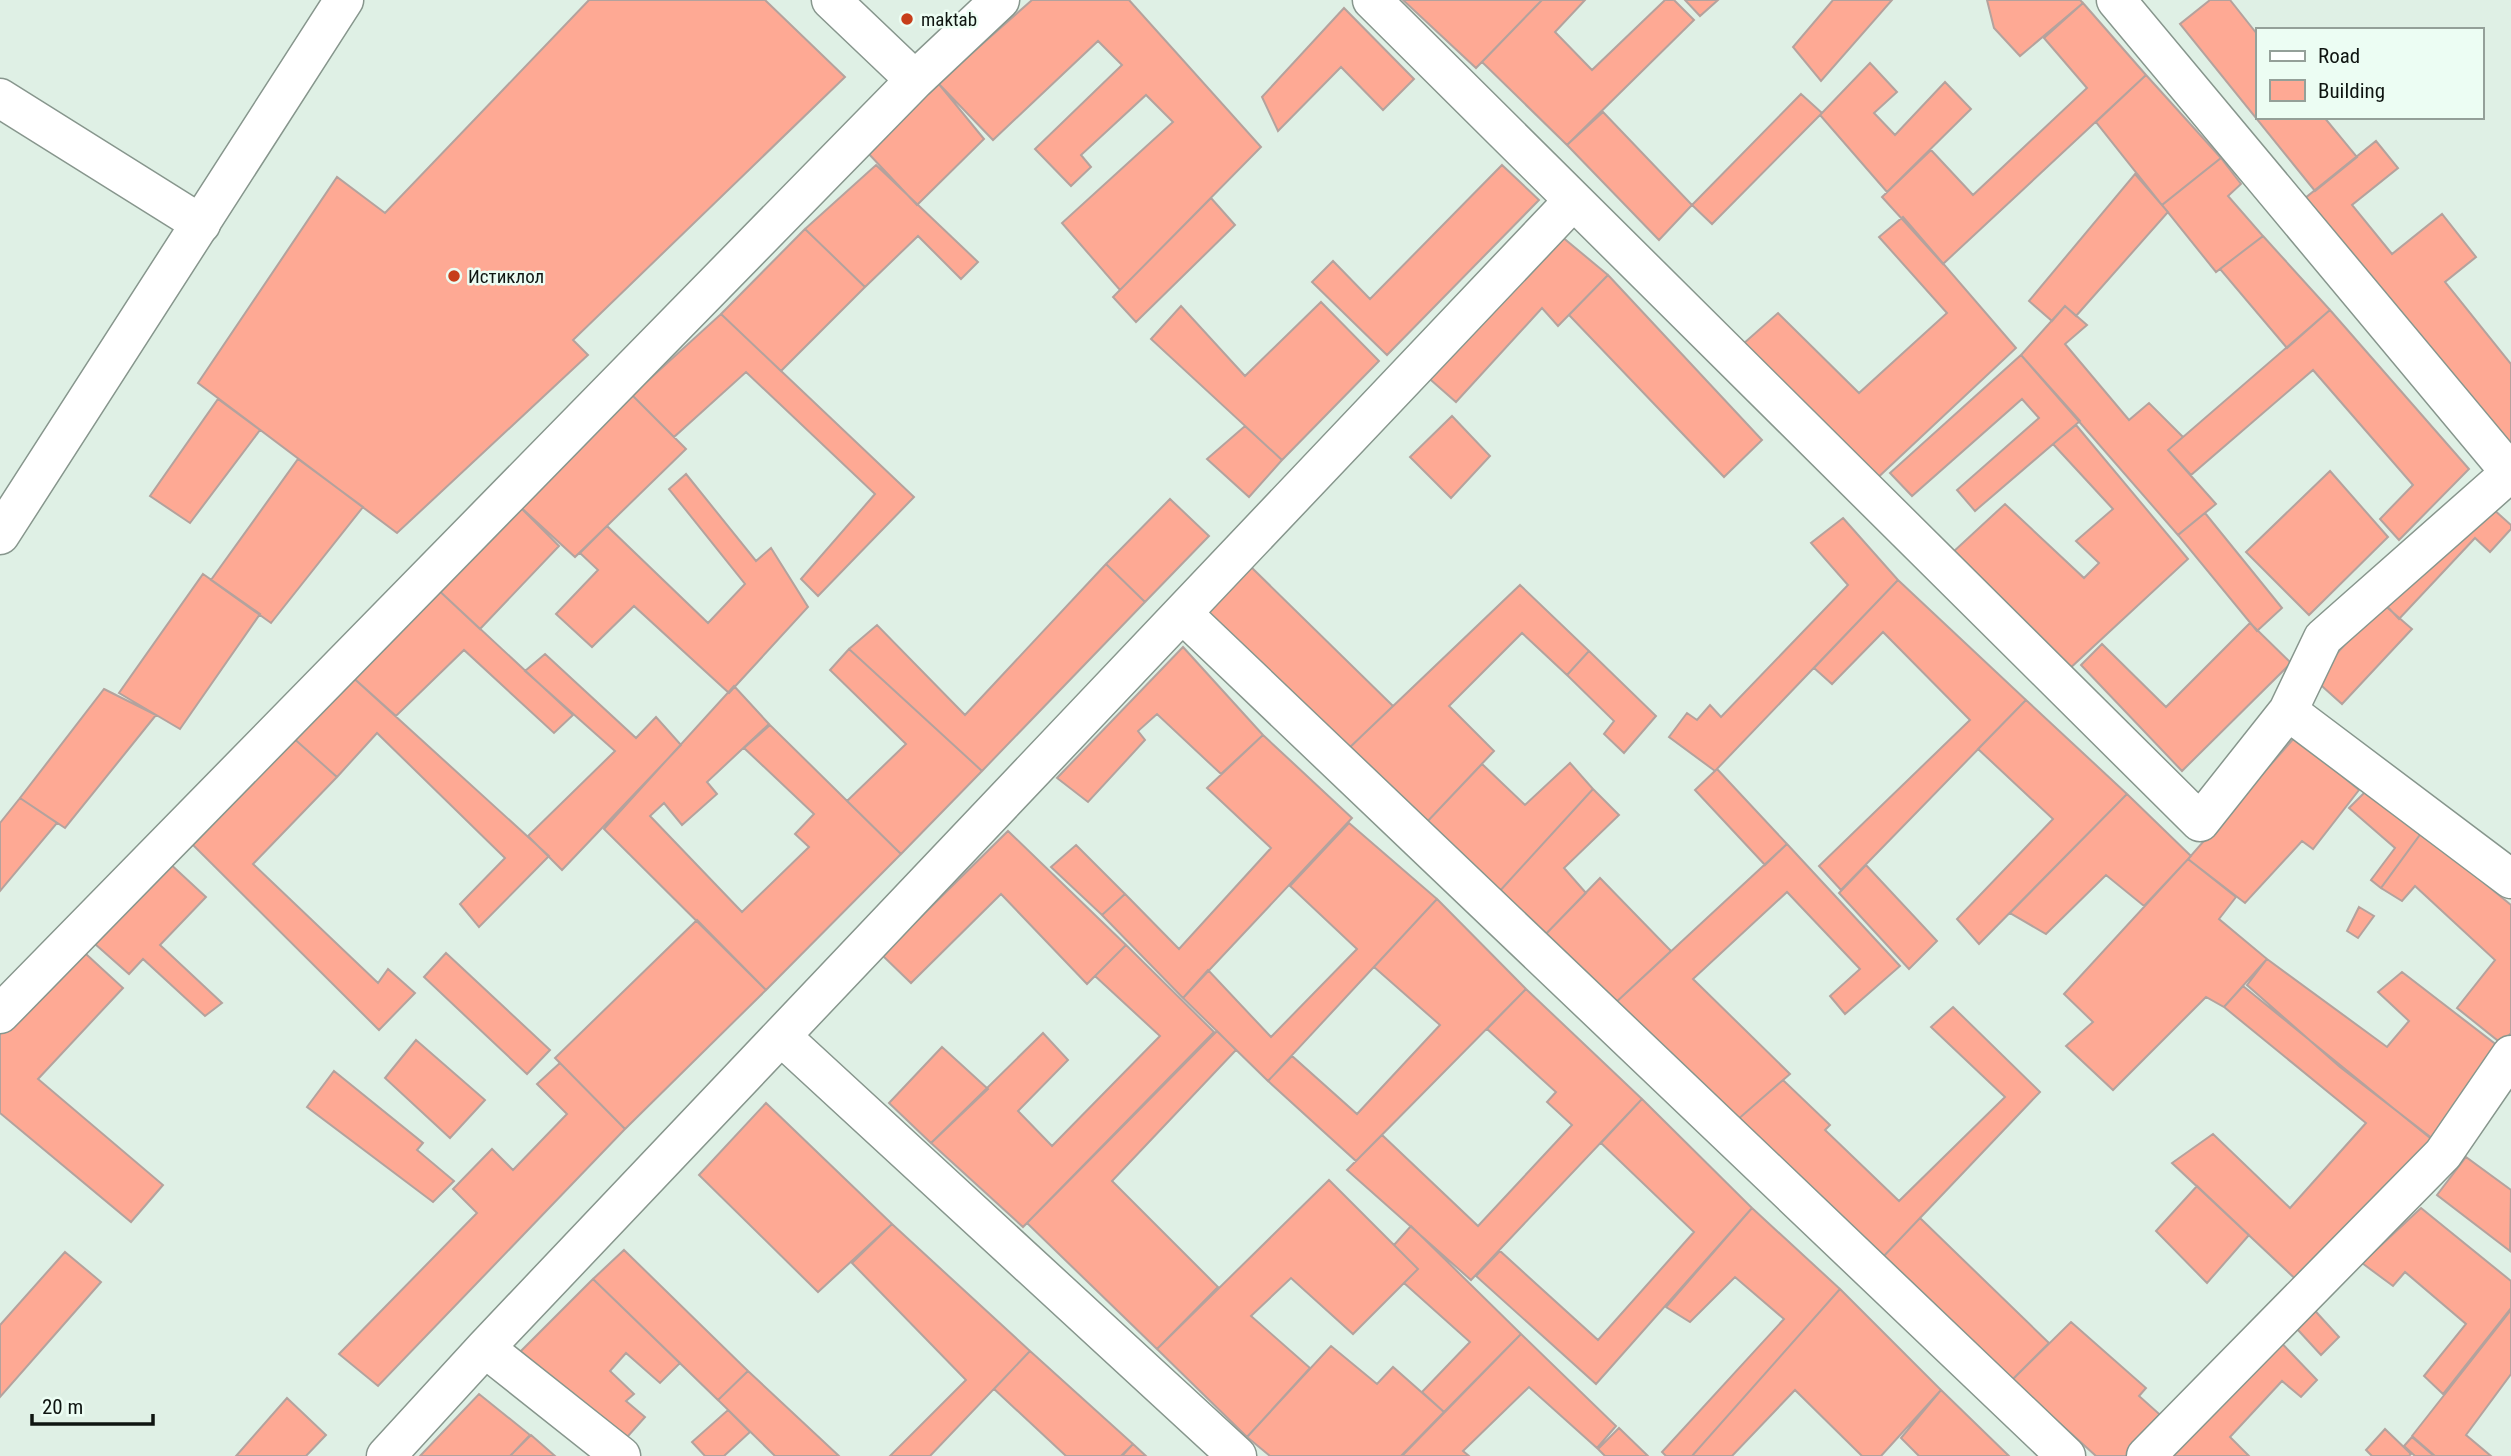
<svg xmlns="http://www.w3.org/2000/svg" width="2511" height="1456" font-family="'Roboto Condensed',sans-serif">
<style>
.building{fill:#fea994;stroke:#b4a29d;stroke-width:2}
.lines{fill:none;stroke-linecap:round;stroke-linejoin:round}
.street-casing{stroke:#87968d;stroke-width:41}
.primary-casing{stroke:#87968d;stroke-width:41}
.street{stroke:#fff;stroke-width:38}
.primary{stroke:#fff;stroke-width:38}
.poi-dot{fill:#c73e1a;stroke:#ecfdf3;stroke-width:2.5}
.labels{text-anchor:middle;stroke-width:5;stroke-linejoin:round;paint-order:stroke}
.poi-label{font-size:19px;fill:#0f1511;stroke:#ecfdf3;text-anchor:start}
</style>
<rect width="100%" height="100%" fill="#dff0e5"/>
<path class="building" d="M589 0H765L845 77 573 340 588 355 397 533 198 383 337 177 385 213Z
M1032 0H1129L1261 147 1120 290 1062 223 1173 122 1146 95 1081 155 1091 167 1071 186 1035 149 1122 65 1098 41 993 140 938 83Z
M1403 0H1542L1476 68Z
M1542 0H1585L1555 32 1592 70 1665 0H1674L1694 20 1567 145 1482 62Z
M1685 0H1718L1700 16Z
M1833 0H1892L1821 81 1793 47Z
M1987 0H2080L2083 3 2020 56 1994 28Z
M2210 0H2230L2257 34V117H2324L2357 157 2315 191 2180 24Z
M2083 3 2146 75 1943 264 1882 197 1931 150 1973 195 2087 88 2044 38Z
M1344 8 1414 79 1383 110 1341 67 1278 131 1262 97Z
M1870 63 1897 92 1874 113 1895 135 1945 82 1971 109 1887 192 1820 115Z
M2146 75 2221 158 2162 205 2096 122Z
M938 83 984 139 917 205 867 152Z
M1801 94 1822 113 1712 224 1692 205Z
M1603 112 1692 205 1659 240 1567 145Z
M2376 141 2398 168 2352 205 2392 254 2442 214 2476 257 2445 282 2511 364V445L2304 199Z
M2221 158 2241 184 2228 196 2263 236 2216 272 2162 205Z
M876 165 978 262 961 279 918 236 865 287 805 229Z
M1502 165 1539 200 1387 355 1312 282 1333 261 1370 299Z
M2135 174 2168 212 2076 316 2065 306 2052 321 2029 301Z
M1211 198 1235 225 1136 322 1113 297Z
M1903 217 2016 348 1872 483 1743 344 1778 313 1859 393 1947 313 1879 237Z
M805 229 865 287 781 371 721 314Z
M1555 231 1608 275 1558 326 1542 308 1456 402 1424 374Z
M2263 236 2330 310 2287 348 2220 269Z
M1608 275 1762 440 1724 477 1569 315Z
M1321 302 1379 361 1282 460 1151 339 1181 306 1245 376Z
M2065 306 2087 325 2065 344 2129 420 2149 403 2183 437 2168 450 2216 504 2178 535 2021 355Z
M2330 310 2469 469 2399 540 2380 519 2413 485 2313 370 2191 475 2168 450Z
M721 314 914 497 818 596 801 579 875 494 746 372 674 437 632 395Z
M2021 355 2080 421 1975 511 1957 490 2039 418 2022 399 1912 496 1890 473Z
M632 395 686 449 575 557 515 502Z
M218 399 260 430 190 523 150 496Z
M1452 416 1490 456 1451 498 1410 457Z
M2076 425 2188 559 2067 671 1952 553 2005 504 2084 578 2099 563 2076 541 2113 509 2053 444Z
M1245 426 1282 460 1249 497 1207 459Z
M298 459 363 507 271 623 211 580Z
M2330 471 2388 537 2309 615 2246 552Z
M686 474 756 561 771 548 808 607 729 693 634 606 592 647 556 614 598 570 580 553 607 526 708 623 745 584 669 489Z
M1170 499 1209 536 1145 602 1106 564Z
M2483 500 2511 525V529L2490 552 2475 538 2399 619 2383 602Z
M515 502 559 546 480 629 433 585Z
M2205 513 2282 608 2257 631 2178 535Z
M1843 518 1898 580 1715 771 1669 737 1687 713 1697 720 1710 705 1721 717 1848 585 1811 543Z
M1106 564 1145 602 982 771 849 649 877 625 965 715Z
M1249 565 1393 706 1347 750 1204 614Z
M203 574 260 614 180 729 119 693Z
M1898 580 2026 700 1841 890 1819 866 1970 720 1883 632 1832 684 1814 668Z
M433 585 573 715 554 733 464 650 396 716 348 673Z
M1520 585 1589 651 1567 675 1522 633 1449 706 1494 751 1425 824 1347 750Z
M2382 603 2412 629 2342 704 2314 679Z
M2250 623 2291 663 2182 771 2081 665 2102 644 2166 707Z
M1183 647 1263 735 1221 774 1157 714 1138 731 1145 740 1088 802 1057 778Z
M849 649 982 771 901 854 847 801 906 744 830 670Z
M1589 651 1656 716 1624 753 1604 734 1614 721 1567 675Z
M545 654 636 738 656 717 681 745 562 870 528 836 615 751 525 671Z
M348 673 549 856 479 927 460 904 505 858 377 733 337 777 290 735Z
M734 686 769 724 707 782 717 794 682 825 664 803 650 816 742 912 809 847 795 834 814 814 744 748 770 725 901 854 766 990 604 829Z
M104 689 156 715 65 828 20 798Z
M2026 700 2127 794 1979 944 1957 919 2053 819 1978 749Z
M290 735 337 777 253 864 378 983 388 969 415 993 379 1030 184 836Z
M1263 735 1352 818 1183 998 1102 915 1125 894 1179 949 1271 848 1207 788Z
M2295 737 2359 790 2313 849 2302 841 2245 903 2188 859Z
M1570 763 1593 789 1498 893 1425 824 1482 764 1525 805Z
M1717 769 1787 844 1765 865 1695 790Z
M2369 788 2422 832 2381 888 2371 880 2395 848 2349 808Z
M1593 789 1619 815 1564 868 1586 893 1541 939 1498 893Z
M2127 794 2191 856 2144 906 2106 875 2046 934 2010 913Z
M20 798 57 823 0 891V823Z
M1349 823 1437 899 1268 1081 1183 998 1208 970 1271 1037 1357 949 1290 886Z
M1008 831 1126 945 1087 984 1001 894 911 983 882 955Z
M2422 832 2511 905V1033L2502 1044 2457 1008 2495 960 2415 886 2402 901 2381 888Z
M1787 844 1900 966 1845 1014 1830 996 1860 969 1787 892 1693 979 1790 1074 1736 1121 1612 1006Z
M1076 845 1125 894 1102 915 1051 867Z
M2188 859 2236 897 2219 919 2267 959 2224 1007 2206 997 2113 1090 2066 1046 2093 1022 2064 994Z
M166 860 206 897 160 945 222 1003 205 1016 143 959 129 974 86 936Z
M1866 865 1937 941 1909 969 1839 893Z
M1600 878 1671 951 1612 1006 1541 939Z
M1437 899 1526 989 1356 1161 1268 1081 1292 1056 1357 1114 1440 1025 1374 967Z
M2359 907 2374 916 2358 938 2347 931Z
M697 920 766 990 625 1129 555 1058Z
M74 943 123 988 38 1079 163 1185 131 1222 0 1113V1018Z
M1126 945 1214 1032 1023 1227 931 1143 1043 1033 1068 1060 1018 1111 1052 1146 1160 1036 1095 976Z
M446 953 550 1050 527 1074 424 977Z
M2267 959 2387 1047 2409 1021 2378 992 2402 972 2498 1046 2433 1139 2340 1067 2247 985Z
M2243 986 2435 1142 2304 1287 2172 1163 2213 1134 2290 1208 2366 1123 2224 1007Z
M1526 989 1642 1099 1471 1280 1347 1170 1382 1135 1478 1226 1572 1125 1547 1102 1556 1092 1487 1029Z
M1953 1007 2040 1092 1881 1259 1736 1121 1783 1080 1830 1125 1825 1130 1899 1201 2005 1097 1931 1027Z
M1217 1031 1236 1050 1112 1181 1218 1287 1157 1349 1027 1223Z
M416 1040 485 1100 450 1138 385 1078Z
M942 1047 988 1089 931 1143 889 1103Z
M560 1063 625 1129 378 1386 339 1354 477 1213 453 1189 492 1149 513 1170 567 1114 537 1084Z
M334 1071 423 1143 417 1150 454 1181 433 1202 307 1107Z
M1642 1099 1752 1208 1596 1384 1476 1276 1500 1251 1598 1340 1694 1232 1601 1143Z
M766 1103 892 1224 818 1292 699 1175Z
M2466 1157 2511 1190 2510 1251 2437 1195Z
M1329 1180 1418 1269 1353 1334 1291 1278 1251 1316 1310 1368 1247 1437 1157 1349Z
M2197 1186 2249 1235 2207 1283 2156 1231Z
M1752 1208 1840 1289 1692 1456H1666L1662 1452 1784 1319 1735 1277 1690 1322 1666 1307Z
M2421 1208 2511 1281V1308L2443 1394 2424 1376 2466 1324 2405 1272 2393 1286 2362 1263Z
M1920 1218 2049 1343 2012 1380 1881 1259Z
M892 1224 1030 1351 930 1456H890L966 1380 852 1263Z
M1411 1226 1521 1334 1444 1412 1422 1392 1470 1342 1404 1283 1418 1269 1394 1245Z
M624 1250 748 1371 718 1400 593 1279Z
M65 1252 101 1282 0 1397V1325Z
M593 1279 680 1363 660 1383 626 1353 610 1371 634 1394 626 1401 645 1417 621 1444 512 1360Z
M1840 1289 1941 1390 1881 1456H1862L1795 1390 1732 1456H1692Z
M2308 1303 2339 1337 2321 1355 2287 1318Z
M2511 1310V1374L2466 1435 2491 1456H2435L2412 1436Z
M2071 1322 2146 1388 2139 1396 2167 1421 2135 1456H2096L2012 1380Z
M2270 1331 2317 1380 2301 1397 2282 1381 2230 1437 2249 1456H2147Z
M1521 1334 1616 1426 1597 1448 1529 1387 1463 1451 1469 1456H1402Z
M1331 1346 1377 1384 1393 1367 1444 1412 1401 1456H1270L1247 1437Z
M1030 1351 1133 1444 1121 1456H1066L994 1389Z
M748 1371 839 1456H775L718 1400Z
M1941 1390 2009 1456H1919L1901 1438Z
M479 1394 530 1435 513 1453 510 1456H420Z
M287 1398 326 1435 306 1456H236Z
M728 1410 750 1432 724 1456H705L692 1442Z
M1619 1428 1648 1456H1605L1598 1449Z
M2385 1429 2411 1454 2409 1456H2372L2366 1450Z
M531 1435 555 1456H510Z
M2412 1437 2434 1456H2415L2404 1446Z
M1133 1444 1146 1456H1122Z"/>
<g class="lines">
<g class="street-casing">
<path id="street" d="M831 0 915 80
M1372 0 2200 822 2288 711 2511 879
M2116 0 2510 472
M0 98 201 224
M1183 614 2066 1456
M2288 711 2323 638 2511 472
M0 1014 915 80 1000 0
M782 1037 1237 1456
M485 1348 621 1456
M386 1456 485 1348 1573 201
M2146 1456 2443 1154 2511 1055"/>
</g>
<g class="primary-casing">
<path id="primary" d="M0 535 344 0"/>
</g>
<use href="#street" class="street"/>
<use href="#primary" class="primary"/>
</g>
<g class="poi-dot">
<circle cx="907" cy="19" r="7"/>
<circle cx="454" cy="276" r="7"/>
</g>
<g class="labels">
<g class="poi-label">
<text x="921" y="26">maktab</text>
<text x="468" y="283">Истиклол</text>
</g>
</g>
<rect x="2256" y="28" width="228" height="91" fill="#ecfdf3" stroke="#94a099" stroke-width="2"/>
<rect x="2270" y="51" width="35" height="10" fill="#ffffff" stroke="#94a099" stroke-width="2"/>
<text x="2318" y="63" font-size="21" fill="#0f1511">Road</text>
<rect x="2270" y="80" width="35" height="21" fill="#fea994" stroke="#94a099" stroke-width="2"/>
<text x="2318" y="98" font-size="21" fill="#0f1511">Building</text>
<path d="M32 1414v10h121v-10" fill="none" stroke="#0f1511" stroke-width="3.5"/>
<text x="42" y="1414" font-size="21" fill="#0f1511" stroke="#ecfdf3" stroke-width="5" paint-order="stroke">20 m</text>
</svg>
